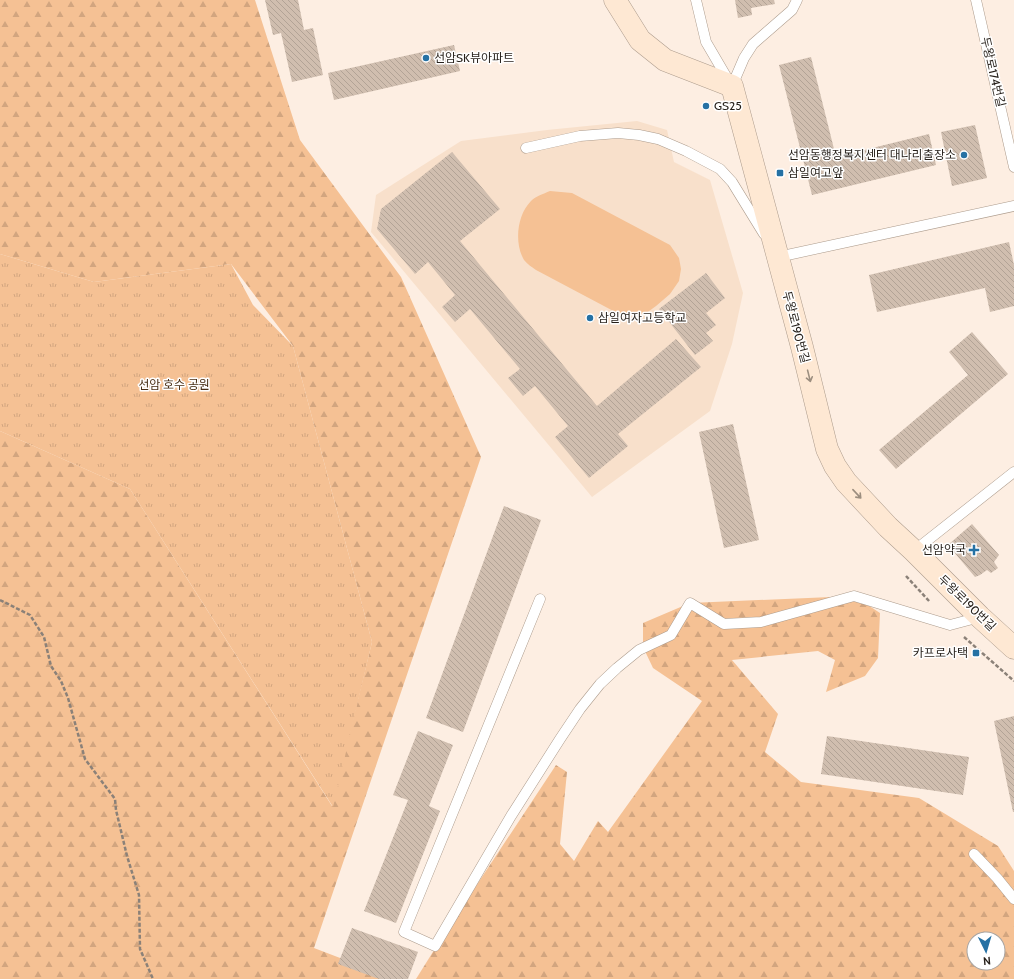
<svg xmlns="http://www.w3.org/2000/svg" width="1014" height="979" font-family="Cabin,'Noto Sans KR',sans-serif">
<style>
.built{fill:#f8e0cb}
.green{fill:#f5c194}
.forest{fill:url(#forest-firs);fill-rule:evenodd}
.park{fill:url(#park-tufts)}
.building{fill:url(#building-back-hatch)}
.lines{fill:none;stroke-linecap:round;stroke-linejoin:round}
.lane-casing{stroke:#ad9c8d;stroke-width:11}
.secondary-casing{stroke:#ad9c8d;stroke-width:23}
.path{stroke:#8b8178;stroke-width:2.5;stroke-dasharray:4 2;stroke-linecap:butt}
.lane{stroke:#fff;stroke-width:10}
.secondary{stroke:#fee8d3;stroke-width:22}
.oneway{stroke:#9c8e7f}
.poi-dot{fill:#2571a4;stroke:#fff;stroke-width:1.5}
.labels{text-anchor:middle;stroke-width:3;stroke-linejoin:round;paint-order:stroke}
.poi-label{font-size:12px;fill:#251f19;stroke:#fff;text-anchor:start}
.street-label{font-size:12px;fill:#251f19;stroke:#fff}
.park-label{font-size:12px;fill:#482e15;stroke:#fff}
</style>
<defs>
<pattern id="forest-firs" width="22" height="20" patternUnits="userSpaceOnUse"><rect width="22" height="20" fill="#f5c194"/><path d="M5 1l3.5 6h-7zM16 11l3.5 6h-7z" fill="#d2a57f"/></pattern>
<pattern id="park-tufts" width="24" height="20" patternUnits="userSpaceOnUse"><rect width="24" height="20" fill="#f5c194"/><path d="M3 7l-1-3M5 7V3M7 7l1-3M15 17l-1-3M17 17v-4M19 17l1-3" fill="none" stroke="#d2a57f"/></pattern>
<pattern id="building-back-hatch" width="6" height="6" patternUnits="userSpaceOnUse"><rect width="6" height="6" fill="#d0beaf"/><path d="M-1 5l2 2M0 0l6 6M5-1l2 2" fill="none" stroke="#b2a396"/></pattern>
</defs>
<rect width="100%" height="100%" fill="#fdeee2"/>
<path class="built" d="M637 121 667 130 674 162 710 180 743 293 732 344 710 411 592 497 371 232 376 195 461 141 547 130Z"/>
<path class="green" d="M550 191 572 193 670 245 679 258 681 269 679 281 670 294 656 306 645 314 632 315 619 314 536 270C532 267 527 264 524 260 514 243 517 215 531 201 536 196 543 194 550 191Z"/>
<path class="forest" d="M0 0H255L300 140 401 277 481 457 314 948 395 979H0V431L130 489 332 806 372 642 293 346 231 264 94 282 0 254Z
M854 596 880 613 878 658 865 676 826 692 835 660 818 651 732 660 778 714 765 752 801 782 919 798 998 846 1014 871V979H416L441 939 556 765 567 772 560 844 574 861 598 821 608 832 702 701 653 668 643 647V623L690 603ZM974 939H998V963H974Z"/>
<path class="park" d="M0 254 94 282 231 264 253 305 293 346 372 642 333 807 130 489 0 431Z"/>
<path class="building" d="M265 0H298L304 30 313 28 323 75 292 82 281 33 273 35Z
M735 0H774L775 4 751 8 752 15 738 18Z
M454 45 460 71 334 100 328 73Z
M811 57 836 157 929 134 936 165 812 195 779 65Z
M975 125 987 178 952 186 941 132Z
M452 152 500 209 460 241 597 406 676 339 701 367 618 434 628 446 589 478 555 437 568 426 535 386 523 396 508 378 520 369 470 309 455 322 442 307 455 295 428 262 415 274 377 229 381 209Z
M1009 242 1014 265V306L990 312 985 288 877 312 869 275Z
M706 273 725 298 706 313 716 325 706 333 713 341 695 355 659 309Z
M972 332 1008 374 896 469 879 450 968 375 949 352Z
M733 424 759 540 724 548 699 432Z
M504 506 541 520 463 732 426 718Z
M972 524 999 555 994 562 998 568 991 573 987 570 980 575 975 577 948 545Z
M1014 716V812H1013L994 721Z
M418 731 453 745 429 806 440 811 396 923 364 911 408 800 393 795Z
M827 736 969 757 963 795 821 774Z
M352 928 418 952 408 979H379L338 964Z"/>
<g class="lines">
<g class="lane-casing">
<path id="lane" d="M696 0 706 42 730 83
M976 0 1014 167
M732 86 744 58 753 44 792 10 797 0
M526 148 580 136 618 133 639 135 658 139 686 151 720 169 732 182 764 234
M777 255 778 257 1014 206
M914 551 1014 472
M540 599 404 932 435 946 511 816 560 739 580 709 600 684 617 668 639 650 671 635 690 603 724 624 761 622 854 596 950 625 980 617
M974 854 997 878 1014 899"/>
</g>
<g class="secondary-casing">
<path id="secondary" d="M615 0 640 40 665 60 732 86 802 347 827 449 835 466 846 482 888 527 914 551 980 617 1014 648"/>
</g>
<path class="path" d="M906 576 930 602
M0 600 30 615 44 637 51 666 61 681 68 698 85 759 115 799 116 810 127 856 139 895 140 949 153 979
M964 637 1014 681"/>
<use href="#lane" class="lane"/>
<use href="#secondary" class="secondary"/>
</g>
<defs><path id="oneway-shaft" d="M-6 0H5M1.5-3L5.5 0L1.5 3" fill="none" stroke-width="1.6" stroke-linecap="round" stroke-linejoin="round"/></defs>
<g class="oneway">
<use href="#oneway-shaft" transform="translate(809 376) rotate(76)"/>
<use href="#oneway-shaft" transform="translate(857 494) rotate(47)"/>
</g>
<g class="poi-dot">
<circle cx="426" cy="58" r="4"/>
<circle cx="706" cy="106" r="4"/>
<circle cx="964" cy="155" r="4"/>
<rect x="776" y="169" width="8" height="8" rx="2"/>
<circle cx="590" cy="318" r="4"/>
<path d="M972 544h4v4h4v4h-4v4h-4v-4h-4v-4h4z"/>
<rect x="972" y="649" width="8" height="8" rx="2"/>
</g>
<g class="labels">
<g class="poi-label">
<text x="434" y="62">선암SK뷰아파트</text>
<text x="714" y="110">GS25</text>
<text x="956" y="159" text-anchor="end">선암동행정복지센터 대나리출장소</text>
<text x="788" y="177">삼일여고앞</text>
<text x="598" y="322">삼일여자고등학교</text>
<text x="966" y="554" text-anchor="end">선암약국</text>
<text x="968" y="657" text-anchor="end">카프로사택</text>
</g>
<g class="street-label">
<text transform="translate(993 72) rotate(77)" y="4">두왕로174번길</text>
<text transform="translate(796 327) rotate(75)" y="4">두왕로190번길</text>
<text transform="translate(967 603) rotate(44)" y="4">두왕로190번길</text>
</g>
<g class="park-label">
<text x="174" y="389">선암 호수 공원</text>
</g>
</g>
<g transform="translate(986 951) rotate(175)"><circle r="19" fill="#ffffff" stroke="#a8a5a3"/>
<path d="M0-3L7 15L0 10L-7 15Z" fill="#2571a4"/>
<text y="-6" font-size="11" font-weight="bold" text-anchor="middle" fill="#251f19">N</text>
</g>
</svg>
